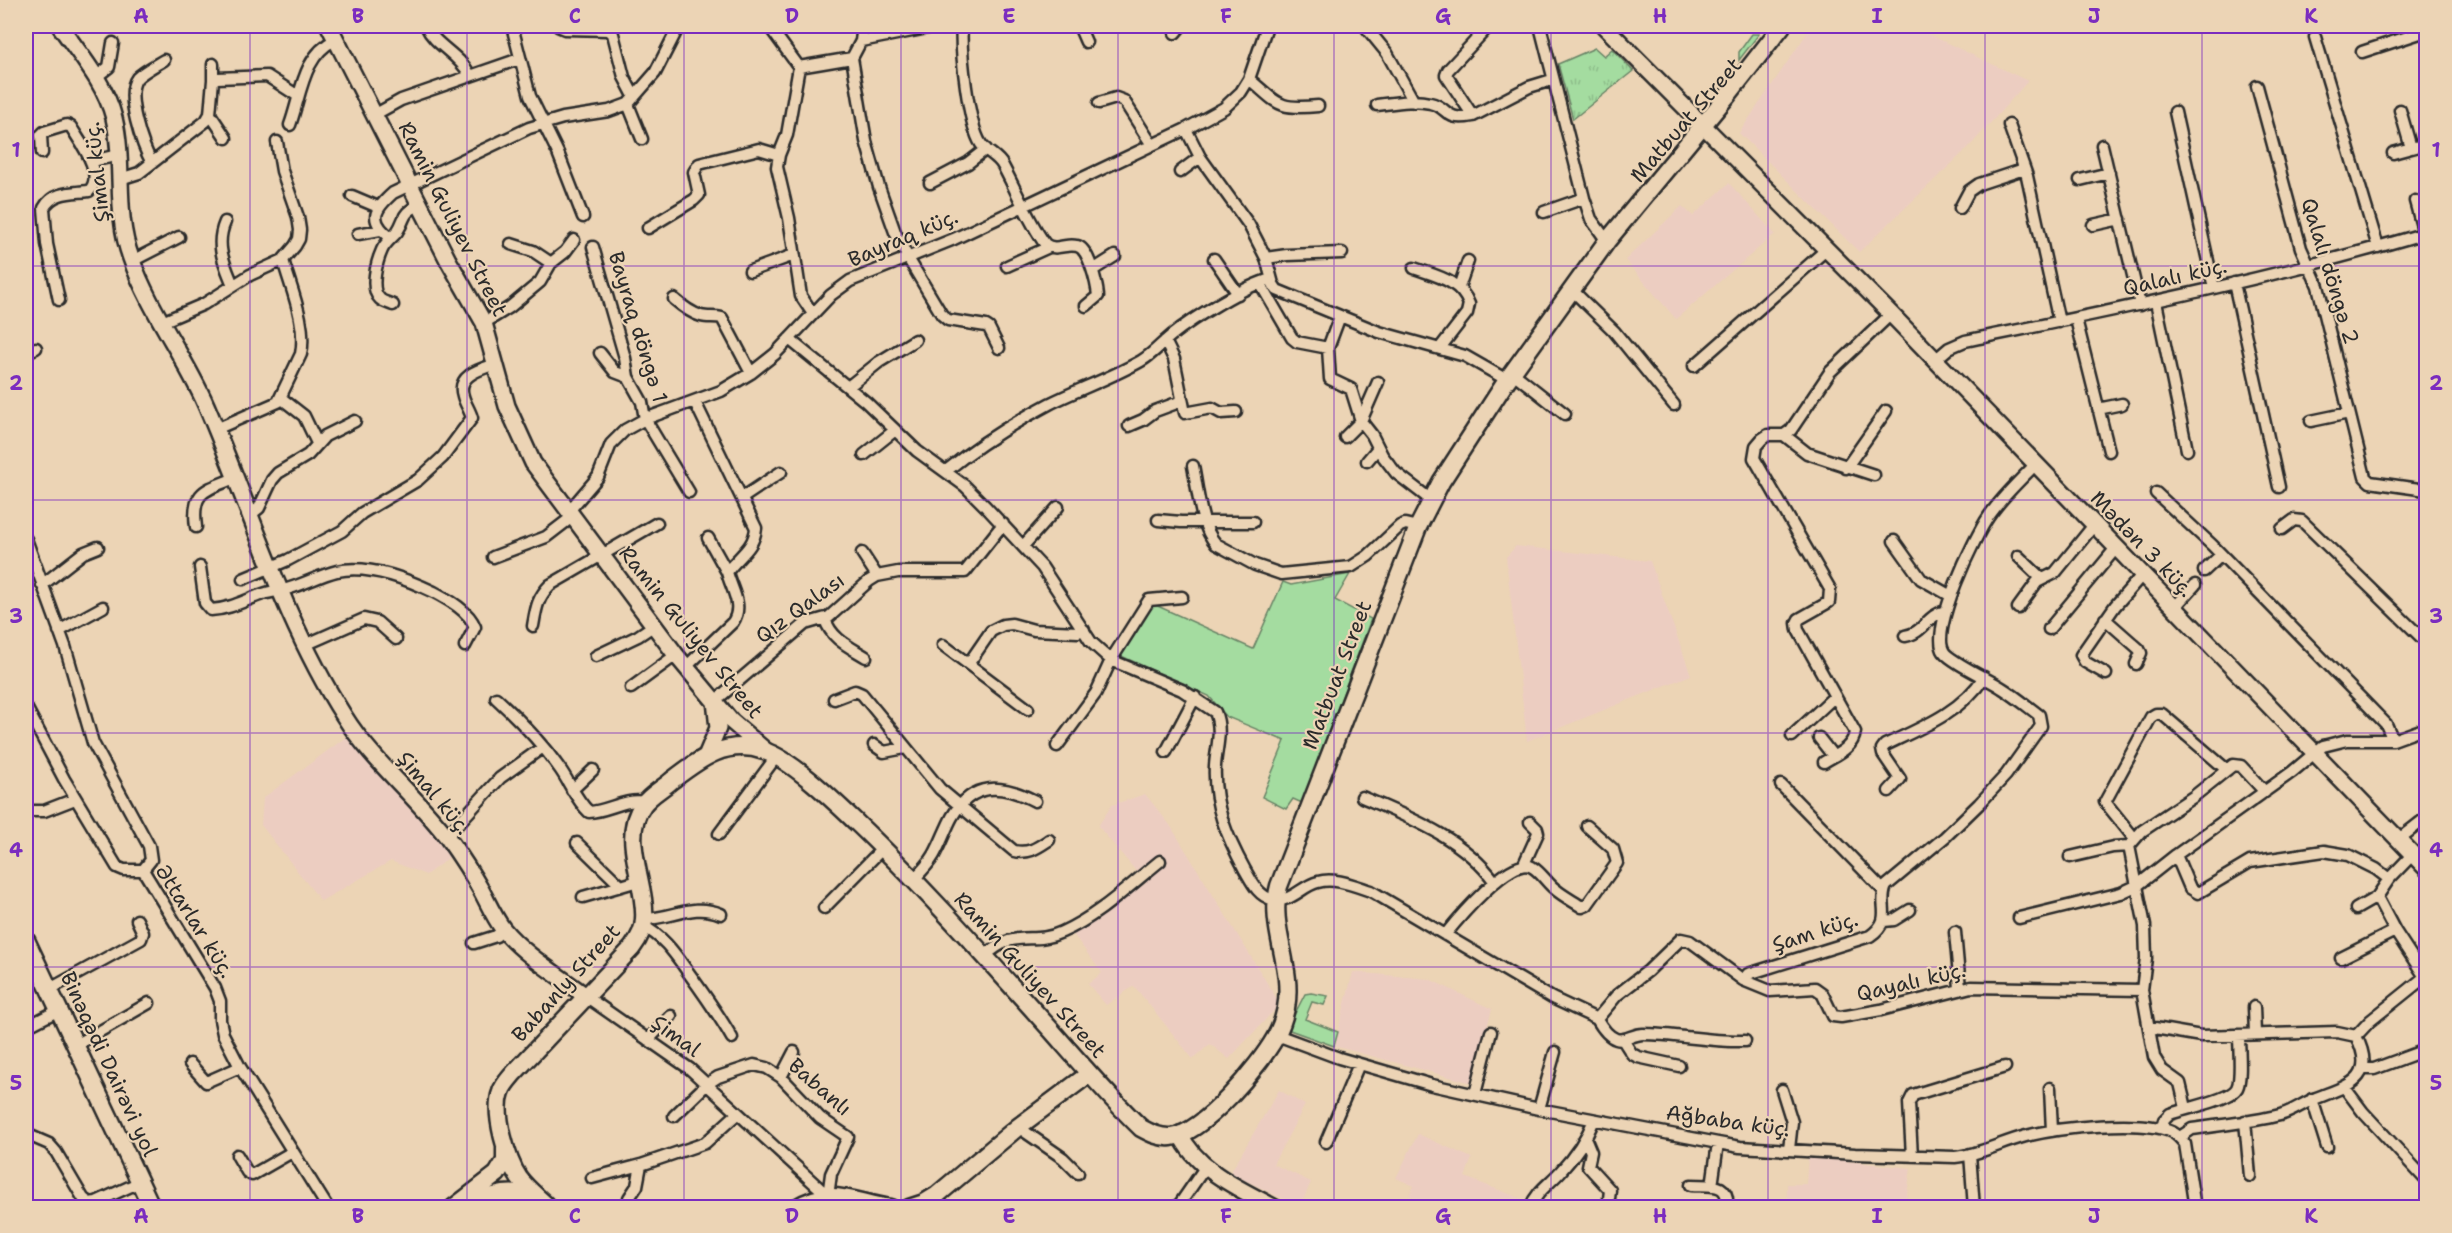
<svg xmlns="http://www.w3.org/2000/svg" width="2452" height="1233" font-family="'Shantell Sans',sans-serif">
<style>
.built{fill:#eccdc1}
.grass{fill:#a4dca0;stroke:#688466;stroke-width:1.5}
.park{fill:url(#park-tufts);stroke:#688466;stroke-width:1.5}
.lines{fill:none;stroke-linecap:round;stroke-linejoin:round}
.street-casing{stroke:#2b2b2b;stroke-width:15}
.secondary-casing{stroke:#2b2b2b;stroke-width:20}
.primary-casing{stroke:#2b2b2b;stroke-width:21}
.street{stroke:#ecd4b5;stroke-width:10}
.secondary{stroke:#ecd4b5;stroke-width:15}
.primary{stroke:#ecd4b5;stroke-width:16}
.grid{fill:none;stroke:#7b2cbf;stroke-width:1.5;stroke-opacity:0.55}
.labels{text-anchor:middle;stroke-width:4.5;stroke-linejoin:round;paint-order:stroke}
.street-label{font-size:21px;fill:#2b2b2b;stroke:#ecd4b5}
.neatline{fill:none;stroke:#7b2cbf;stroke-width:2}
.grid-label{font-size:20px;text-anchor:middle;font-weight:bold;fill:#7b2cbf}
</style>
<defs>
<pattern id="park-tufts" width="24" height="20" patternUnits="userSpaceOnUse" patternTransform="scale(1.5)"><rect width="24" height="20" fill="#a4dca0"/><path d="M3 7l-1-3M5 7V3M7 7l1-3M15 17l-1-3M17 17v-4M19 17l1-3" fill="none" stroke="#8dbd8a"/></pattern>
</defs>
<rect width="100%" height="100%" fill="#ecd4b5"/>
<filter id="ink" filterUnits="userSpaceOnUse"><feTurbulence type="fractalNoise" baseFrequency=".0167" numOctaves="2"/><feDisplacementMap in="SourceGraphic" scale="12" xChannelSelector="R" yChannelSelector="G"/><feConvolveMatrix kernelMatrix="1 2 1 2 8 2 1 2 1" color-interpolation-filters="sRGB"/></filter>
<g filter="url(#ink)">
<path class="built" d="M1812 26H1898L1902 28 1903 26H1911L2028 81 1969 147 1859 252 1739 133Z
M1729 183 1775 234 1676 319 1625 260 1682 206 1693 216Z
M1516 546 1650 561 1691 675 1527 741 1506 557Z
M349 735 418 813 451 856 426 875 391 861 321 901 261 825 263 798Z
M1145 794 1170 825 1280 1004 1229 1059 1210 1044 1193 1059 1134 986 1106 1005 1088 984 1102 973 1073 934 1146 883 1098 826 1112 805Z
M1353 972 1429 979 1492 1009 1472 1083 1334 1046Z
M1279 1090 1305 1105 1273 1164 1311 1182 1300 1207 1230 1173Z
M1418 1134 1472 1158 1465 1177 1525 1200 1522 1207H1429L1409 1195 1414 1186 1396 1178Z
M1808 1157 1911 1168 1905 1207H1787V1184H1806Z"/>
<path class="grass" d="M1752 34H1759L1739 60V52Z
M1350 574 1335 600 1371 619 1302 803 1293 799 1286 809 1262 797 1285 741 1227 717 1209 696 1119 655 1151 603 1253 649 1283 582 1291 585Z
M1311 993 1328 996 1324 1005 1312 1002 1305 1019 1338 1032 1334 1046 1287 1029 1305 994Z"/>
<path class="park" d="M1595 48 1604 56 1612 49 1633 71 1573 119 1558 64Z"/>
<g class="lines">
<g class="street-casing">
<path id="street" d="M426 26C435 46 458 53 470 75
M512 26 530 96 558 153 583 217
M558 26 565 29 609 30 613 34 624 77 634 96
M769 26 799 67 787 135 779 155 777 167 789 218 801 296 813 314
M863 26 861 41 852 58 866 141 879 187 895 232 908 258 942 315 948 320 986 326 989 328 999 348
M947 26H984
M962 26C960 50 968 124 981 144 987 153 998 156 1003 166 1017 192 1028 220 1045 244 1056 252 1065 243 1077 246 1089 248 1097 285 1098 296L1086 306
M1079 26 1086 42
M1365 26 1387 53 1414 102
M1540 26 1584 198 1591 219 1607 241
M1175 33 1181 26
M2315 37 2378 247
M861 41 938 26
M2362 52 2426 31
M213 64V80
M799 67 852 58
M96 77 109 67 113 43
M1249 79C1279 104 1277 110 1318 106
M2257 86 2301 248 2318 286 2365 477 2370 482 2426 490
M1099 103 1116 98 1124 101 1152 145
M628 104 642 139
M1377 105C1394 103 1413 99 1430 103 1450 107 1443 122 1473 116L1529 87 1552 80
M2400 110 2411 148
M2175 112 2214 288
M210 114 226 138
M374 115 401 100 519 59
M1473 116 1446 75 1448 70 1489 26
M290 125C301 95 303 55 335 40
M2009 125 2027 176 2059 322
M1186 129 1200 157 1249 225 1266 258 1273 284 1277 290 1379 332 1465 356 1507 380
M2102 145 2140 305
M42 153 41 135 44 132 67 125 71 127C80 142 106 175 89 191 73 193 53 191 44 208L47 244 59 300
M2393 153 2426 144
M92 161 119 155
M152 163C143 147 124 95 137 78 144 71 156 65 164 60
M1180 172 1200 157
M120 179 139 173 206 121 210 114 213 80 217 78 267 76 298 96
M2080 180 2109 173
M930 183 968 163 986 149
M352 196 378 207
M2415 201 2424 234
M1960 208 1969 191 1979 184 2024 169
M1544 212 1584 198
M225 222C215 245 224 263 233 285
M2093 225 2120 219
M648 228 694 200 699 195 694 172 699 164 759 149 779 155
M358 234 380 230
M391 238C368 220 374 210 393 193L529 128 563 118 609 111 628 104 655 73 679 26
M511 244 533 251 551 263
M593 247 625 358 628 377 642 402 645 419 689 492
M1266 258 1287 255 1342 253
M1214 259 1238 294
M132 261 179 237
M1007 266 1049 247
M1414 268C1436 276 1460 280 1469 304L1467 313 1440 348
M1093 270 1115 256
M750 271 794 255
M1260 283 1292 338 1297 342 1328 348
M2234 283 2279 487
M1459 287 1468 261
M1571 289 1614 331 1674 405
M674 299C682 306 691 313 701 316 708 318 715 316 722 318L751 373
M2156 302 2187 450
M393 305C389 303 383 302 380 299 369 289 377 261 382 250 385 243 392 238 397 232 408 215 399 216 420 204
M1340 316 1328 348 1330 379 1351 389 1361 421 1372 435 1382 455 1396 473 1431 500
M2076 319 2109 451
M162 322 204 304 250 275 283 260 295 246 299 239 300 230 298 217 282 171 277 142
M484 323 510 307 540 282 551 263 565 252 574 240
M789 339 866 402 917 451 965 486 985 506 1042 567 1091 642 1111 660 1182 690 1215 712C1223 731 1216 748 1215 766 1213 805 1227 837 1245 870 1252 882 1258 896 1272 899 1291 904 1301 886 1318 882 1335 877 1355 886 1371 891L1552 998 1597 1019 1617 995 1648 971 1681 939 1690 941 1743 980 1748 974 1758 971 1870 936C1895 918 1877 906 1886 886L1945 837 1979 804 2006 775 2041 726 2039 715C2027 706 2015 696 2002 688 1990 680 1951 662 1944 652 1929 631 1975 536 1989 516 2002 497 2019 481 2035 465
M1165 341 1174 359 1185 413 1212 408 1221 413 1236 412
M26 352 36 348
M600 353 615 372 628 377
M1935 360 1949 348 1965 341C2120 309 2275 278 2426 233
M1694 366 1827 249
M1512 372 1565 414
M848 387 879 362 915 340
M281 398 304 416 317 443
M2098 409 2122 404
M2311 421 2349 413
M1129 426 1143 420 1155 411 1182 401
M216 429 278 402 301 354C307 324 291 289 283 260
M1784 435 1807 453 1874 475
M1345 437 1361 421 1378 382
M864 455 894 431
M1367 461 1378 448
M1193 466C1198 490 1200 526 1216 544L1255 565 1281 574 1351 567 1368 556 1400 526 1405 524 1418 527
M1846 468 1886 411
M946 471C978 445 1013 423 1049 404 1079 389 1111 378 1141 361 1153 354 1161 344 1172 335 1193 318 1245 286 1271 279
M2156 493 2212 545 2386 724 2393 740
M742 498 781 472
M568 512 598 477 611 444 625 430 645 419 721 391 751 373 775 354 831 295 850 281 954 239 1186 129 1224 108 1241 92 1249 79 1267 26
M250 515 259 508 272 480 278 473 308 455 325 436 355 421
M1158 520 1181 522H1253
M196 527C191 490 206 490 235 478
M2282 529 2294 520 2302 521 2426 642
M708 538 727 572
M26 539 65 646 93 743 149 846 151 860 143 870
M1894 541 1921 579 1951 596
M1024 545 1058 507
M862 553 877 576
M2018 556 2041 578
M493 557 546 537 572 517
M200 567 205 603 211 610C231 609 245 600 263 594 272 591 281 591 290 588 306 583 321 575 337 571 368 564 407 579 434 592 449 600 469 611 475 627L465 646
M2204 571 2221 555
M243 579 288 560 342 531 362 513 418 480 443 457 472 418C470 410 465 404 463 396 456 375 481 369 496 364
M42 585 83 553 98 547
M2018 608 2037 582 2055 573 2094 525
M2174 608 2195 585
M825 619C831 639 850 647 866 657
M2105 619 2139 649 2141 653 2136 664
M533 626C536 609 537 598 550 585L657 523
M2049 629 2116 548
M59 631 103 607
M1905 636C1924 633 1926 616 1945 611
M305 645 364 619 377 622 396 639
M943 645 1028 709
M596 656 638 636 653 626
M969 663 991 631 1003 625 1012 624 1034 630 1078 632 1084 630
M686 667 733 622C744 605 731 589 727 572 738 556 754 549 756 528L695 402
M2106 674 2085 662 2081 655 2115 606 2142 575
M631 688 676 655
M496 698C520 720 541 742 560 769 570 783 576 800 589 812 609 811 625 798 645 802
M834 699 855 691 862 694 940 789 1014 851C1029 854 1037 848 1049 840
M715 701 805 624 829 617 869 581 877 576 898 572H965L1003 524
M26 707 64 779 117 867 124 870H143L215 988 220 1001V1020L223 1034 240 1067 328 1208
M1792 736 1835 696
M1819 738 1833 756
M874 745 884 752 905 748
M1057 746 1096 693 1111 660 1149 600 1182 597
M1166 752 1195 697
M1824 762C1837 754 1853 748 1855 732L1798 630 1797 623 1799 619 1829 602 1830 589 1754 458 1756 446 1762 439 1768 435H1784L1791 430 1830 372 1891 314
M1781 785 1884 891
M572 790 593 770
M1889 791 1900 779 1883 754 1882 749 1885 745C1921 728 1962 712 1984 677
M1362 797C1411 818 1463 838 1495 882
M26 811H44L75 799
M719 834 776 757
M446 837 500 778 543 747
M2134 838 2105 802 2151 717 2156 714H2162L2227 770
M2399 839 2426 818
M577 843 621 886 638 881
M2413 854 2389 879 2377 897 2395 931 2425 977
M2176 855 2190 888 2198 893 2250 862 2324 851 2348 855 2376 869 2389 879
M2070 857 2113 847 2129 846
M1524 864 1538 833 1537 829 1530 822
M913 880C921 872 929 864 934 855 941 843 945 830 952 817 973 781 1002 784 1035 801
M583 897 621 886
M824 908 883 848
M2356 909 2377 897
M2019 918 2121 893 2138 885 2176 855 2292 772 2323 746 2347 740H2393L2426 728
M644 919C673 919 692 902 721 914
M1884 921 1894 920 1910 910
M643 926C664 937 675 954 688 972 704 994 719 1015 732 1038
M1955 932 1960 988
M1445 935C1457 920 1512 854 1532 867 1541 872 1547 883 1555 889 1563 896 1573 901 1582 907L1587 905 1617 863 1613 849 1587 826
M474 943 496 936 504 930
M984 957C1017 926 1030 947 1062 932 1098 916 1129 886 1160 861
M2341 958 2395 931
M1743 980 1770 991 1815 988 1822 993 1833 1016 1841 1017 1881 1010 1971 987 2142 990
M50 989 141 939 143 933 137 920
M587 997 690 1069 828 1196
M2254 1007 2255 1034
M1597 1019C1601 1026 1607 1036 1616 1039 1624 1042 1633 1034 1643 1034 1676 1034 1710 1042 1745 1041
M26 1027 59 1010
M2149 1027 2201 1036 2337 1032 2356 1036
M1277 1035 1339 1058 1432 1085 1539 1109 1718 1143 1740 1147 1855 1154 1955 1157C1979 1155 2002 1142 2026 1136 2058 1128 2142 1118 2172 1132 2178 1135 2181 1139 2185 1144L2195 1208
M648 1040 671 1016
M1623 1040 1632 1054 1638 1057 1679 1066
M76 1045 149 1003
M190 1064 206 1082 240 1067
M2362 1069H2374L2420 1052
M781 1077 794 1052
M2050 1088 2052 1131
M2345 1088 2363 1112 2426 1180
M1782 1090 1792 1122 1789 1149
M1475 1094 1491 1032
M2312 1099 2327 1147
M2186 1108 2180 1083 2162 1070 2154 1057 2142 990 2146 958 2145 926 2129 846 2142 831 2193 797 2233 765 2241 766 2265 792
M1539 1109 1555 1052
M674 1116 707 1084 718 1077 754 1065 767 1068 781 1077 820 1118 848 1137 831 1174 828 1196
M2245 1121 2250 1176
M1018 1127 1063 1158 1078 1173
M2162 1128 2164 1120 2170 1114C2183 1109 2231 1100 2237 1088 2242 1079 2239 1048 2239 1035
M26 1134 49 1144 56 1152 83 1198 89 1203 96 1202 140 1182
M2180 1137 2192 1129C2220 1125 2253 1122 2280 1115 2292 1112 2302 1104 2314 1099 2345 1086 2379 1081 2356 1036L2370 1021 2426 976
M1586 1140 1591 1152 1588 1166 1610 1190 1608 1208
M1326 1142 1359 1064
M1970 1154 1974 1208
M237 1155 247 1172 252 1175 292 1152
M1912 1156 1909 1103 1913 1095 2005 1067
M592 1178 641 1165 705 1143 738 1113
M1691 1185C1711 1186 1730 1181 1727 1208
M1712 1186 1718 1143
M628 1208 629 1198 637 1186 641 1165
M1177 1208 1206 1166
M1530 1208C1537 1191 1548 1185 1560 1172 1575 1156 1586 1140 1594 1120"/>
</g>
<g class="secondary-casing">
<path id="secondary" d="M60 26C80 55 105 83 114 118 125 164 114 213 131 258 149 310 184 355 206 405 251 509 283 620 344 716 372 761 415 795 447 837 459 854 471 872 481 890 488 903 494 917 503 929 524 955 561 977 587 997
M329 26 448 260 484 323 507 406 533 463 676 655 731 721 766 751
M1604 26 1891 314 2426 868
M707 754 718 728 715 701
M1180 1134C1198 1172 1241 1189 1275 1208"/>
</g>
<g class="primary-casing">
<path id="primary" d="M26 940 152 1208
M453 1208 497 1174 505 1161V1148
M471 1208C490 1193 517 1188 537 1201
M549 1208C539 1198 527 1189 519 1178 507 1160 493 1113 501 1092 503 1085 509 1079 514 1073L632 948C638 940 644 930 644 919 647 885 619 836 643 805 650 795 662 789 671 781 700 759 726 738 764 751 791 759 836 803 857 823 925 888 989 961 1052 1031 1081 1064 1109 1097 1141 1128 1150 1133 1160 1138 1171 1137 1204 1133 1259 1066 1275 1038 1280 1029 1284 1018 1286 1008 1294 966 1268 927 1279 886L1418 527 1441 482 1507 380 1607 241 1727 96 1782 26
M796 1208C831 1186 855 1203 891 1208
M909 1208 924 1203 937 1195 1018 1127 1089 1074"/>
</g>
<use href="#street" class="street"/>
<use href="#secondary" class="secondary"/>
<use href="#primary" class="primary"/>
</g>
</g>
<path class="grid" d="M250 26V1208M467 26V1208M684 26V1208M901 26V1208M1118 26V1208M1334 26V1208M1551 26V1208M1768 26V1208M1985 26V1208M2202 26V1208M26 266H2426M26 500H2426M26 733H2426M26 967H2426"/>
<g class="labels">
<g class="street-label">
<text transform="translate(1686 120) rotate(-49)" y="7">Matbuat Street</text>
<text transform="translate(97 172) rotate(-96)" y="7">Şimal küç.</text>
<text transform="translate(453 219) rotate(63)" y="7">Ramin Guliyev Street</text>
<text transform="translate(903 238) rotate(-23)" y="7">Bayraq küç.</text>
<text transform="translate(2330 271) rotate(73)" y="7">Qalalı döngə 2</text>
<text transform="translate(2175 277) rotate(-13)" y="7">Qalalı küç.</text>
<text transform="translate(638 327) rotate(73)" y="7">Bayraq döngə 1</text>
<text transform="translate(2142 544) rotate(46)" y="7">Mədən 3 küç.</text>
<text transform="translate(800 608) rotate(-36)" y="7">Qız Qalası</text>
<text transform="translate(691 632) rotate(51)" y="7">Ramin Guliyev Street</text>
<text transform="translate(1337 675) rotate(-69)" y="7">Matbuat Street</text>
<text transform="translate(434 793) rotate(50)" y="7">Şimal küç.</text>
<text transform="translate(195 921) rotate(58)" y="7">Əttarlar küç.</text>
<text transform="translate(1815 932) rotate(-18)" y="7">Şam küç.</text>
<text transform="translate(1030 975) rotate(48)" y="7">Ramin Guliyev Street</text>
<text transform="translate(1911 982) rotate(-13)" y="7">Qayalı küç.</text>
<text transform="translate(566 983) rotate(-48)" y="7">Babanly Street</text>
<text transform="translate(676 1036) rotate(36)" y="7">Şimal</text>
<text transform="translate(109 1064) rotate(65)" y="7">Binəqədi Dairəvi yol</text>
<text transform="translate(820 1087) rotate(41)" y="7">Babanlı</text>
<text transform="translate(1728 1121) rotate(8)" y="7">Ağbaba küç.</text>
</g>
</g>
<rect width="2452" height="1233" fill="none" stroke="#ecd4b5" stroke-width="66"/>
<rect x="33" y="33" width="2386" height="1167" class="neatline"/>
<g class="grid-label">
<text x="141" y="23">A</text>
<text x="358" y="23">B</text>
<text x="575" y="23">C</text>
<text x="792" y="23">D</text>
<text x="1009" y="23">E</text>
<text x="1226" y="23">F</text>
<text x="1443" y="23">G</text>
<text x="1660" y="23">H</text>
<text x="1877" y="23">I</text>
<text x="2094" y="23">J</text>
<text x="2311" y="23">K</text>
<text x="16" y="157">1</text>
<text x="2436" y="157">1</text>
<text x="16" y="390">2</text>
<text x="2436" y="390">2</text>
<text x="16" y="623">3</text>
<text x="2436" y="623">3</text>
<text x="16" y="857">4</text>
<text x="2436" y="857">4</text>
<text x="16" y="1090">5</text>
<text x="2436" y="1090">5</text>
<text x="141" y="1223">A</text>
<text x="358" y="1223">B</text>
<text x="575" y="1223">C</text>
<text x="792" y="1223">D</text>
<text x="1009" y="1223">E</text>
<text x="1226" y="1223">F</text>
<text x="1443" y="1223">G</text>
<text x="1660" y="1223">H</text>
<text x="1877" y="1223">I</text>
<text x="2094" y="1223">J</text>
<text x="2311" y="1223">K</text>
</g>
</svg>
